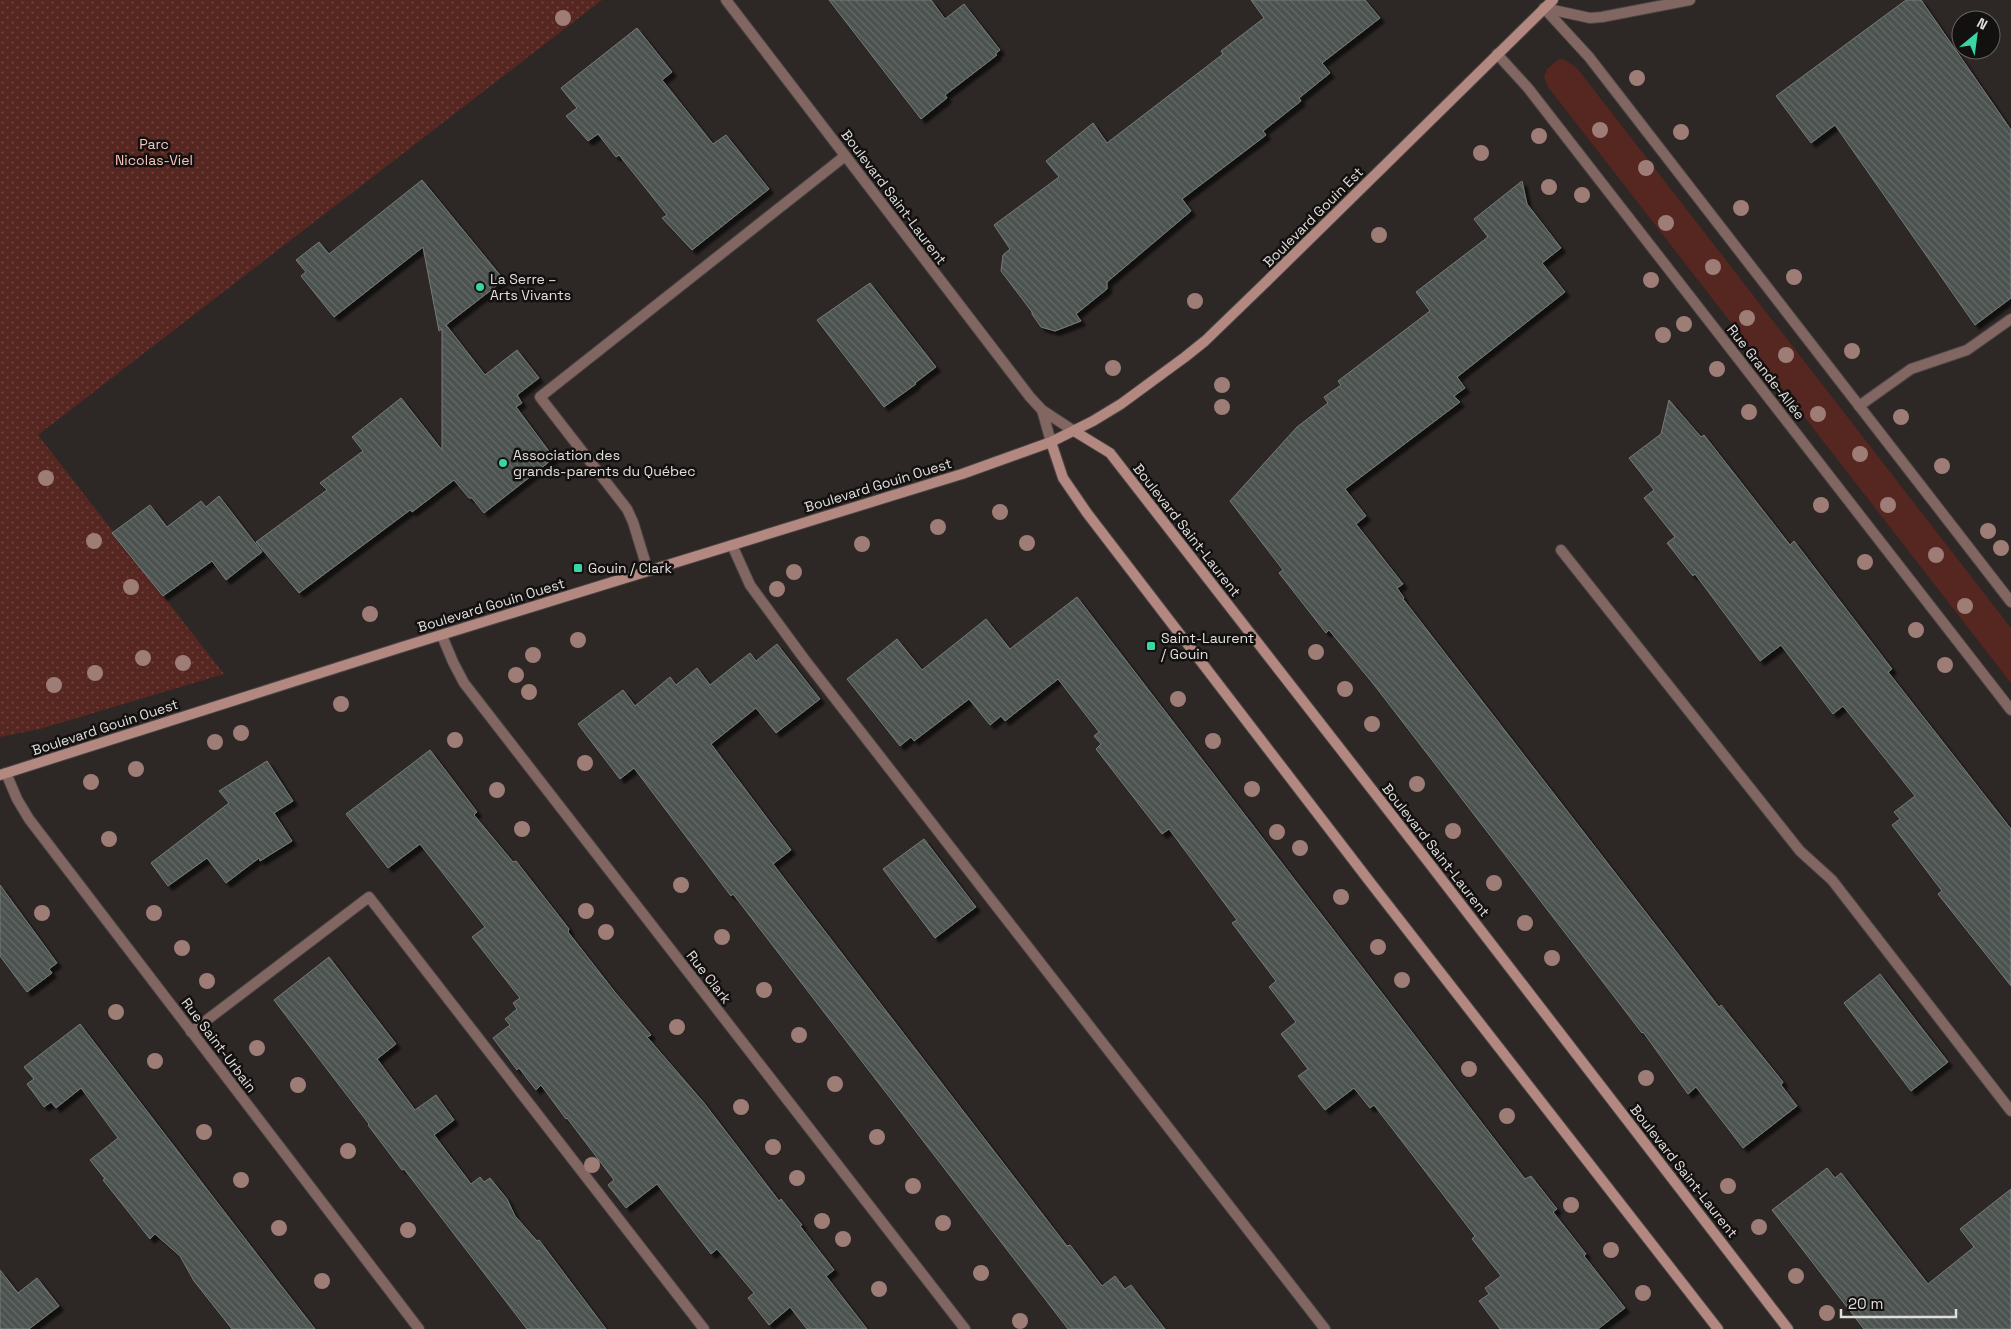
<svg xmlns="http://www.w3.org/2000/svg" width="2011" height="1329" font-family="'Space Grotesk',sans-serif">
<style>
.grass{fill:#562621}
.park{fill:url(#park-dots)}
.building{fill:url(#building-back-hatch);stroke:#757c79;filter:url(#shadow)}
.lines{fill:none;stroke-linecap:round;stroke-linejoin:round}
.lane-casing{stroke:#4a4443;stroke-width:12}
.street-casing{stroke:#4a4443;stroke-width:12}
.secondary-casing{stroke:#4a4443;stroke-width:12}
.lane{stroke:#816662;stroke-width:10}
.street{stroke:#816662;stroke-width:10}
.secondary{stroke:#b28881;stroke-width:10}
.tree{fill:#9e7d77}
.poi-dot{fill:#3ad4a5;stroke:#131110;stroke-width:2}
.labels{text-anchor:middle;stroke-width:5;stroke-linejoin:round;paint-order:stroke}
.park-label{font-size:14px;fill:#fac3ba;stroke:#131110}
.street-label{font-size:14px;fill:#e2dedd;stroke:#131110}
.poi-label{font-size:14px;fill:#e2dedd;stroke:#131110;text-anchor:start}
</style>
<defs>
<pattern id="park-dots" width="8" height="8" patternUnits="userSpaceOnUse" patternTransform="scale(1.25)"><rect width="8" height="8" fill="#562621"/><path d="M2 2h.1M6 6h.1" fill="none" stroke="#6e4541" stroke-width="1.8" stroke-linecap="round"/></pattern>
<pattern id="building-back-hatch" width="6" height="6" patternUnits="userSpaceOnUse" patternTransform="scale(1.25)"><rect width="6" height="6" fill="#4c5250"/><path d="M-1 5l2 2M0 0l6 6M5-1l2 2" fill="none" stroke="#666a69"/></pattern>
<filter id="shadow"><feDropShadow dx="4.5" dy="4.5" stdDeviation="1" flood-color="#0009"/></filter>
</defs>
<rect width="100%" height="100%" fill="#2d2726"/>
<path class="grass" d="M1559 59 1565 60 1577 68 2011 628V683L1548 87 1544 77 1547 69Z"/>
<path class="park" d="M0 0H602L38 435 224 674 40 729 0 737Z"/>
<path class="building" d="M829 0H931L945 19 964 4 1000 50 995 54 997 55 945 95 947 98 921 119Z
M1251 0H1365L1380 18 1322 63 1330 73 1299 98 1301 101 1263 131 1266 135 1182 199 1191 211 1107 282V289L1076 314 1081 321 1055 331 1041 327 1032 314V312L1001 271 1003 255 1010 249 994 225 1059 177 1046 161 1093 123 1107 143 1223 54 1221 51 1264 18Z
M1906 0H1921L2011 130V298L1975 325 1835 125 1811 143 1776 96Z
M637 28 672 72 662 80 713 144 726 135 769 189 692 250 662 218 667 215 619 155 616 157 598 134 588 141 566 116 577 108 561 88Z
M422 180 504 280 446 325 485 375 517 350 539 378 517 395 522 403 516 407 554 458 484 513 472 498H469L454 480 412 512 410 510 299 593 256 542 327 490 320 483 363 451 352 437 401 398 442 450V329L439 331 423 247 334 317 301 276 306 272 296 260 319 242 329 254Z
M1522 181 1527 204 1561 248 1542 263 1565 292 1457 377 1465 388 1454 396 1460 402 1345 489 1366 516 1356 524 1403 584 1397 588 1404 598 1403 599 1719 1007 1721 1005 1783 1082 1781 1085 1797 1106 1743 1148 1696 1087 1688 1094 1643 1032 1642 1033 1616 999 1375 686 1329 630 1326 633 1279 573 1283 570 1230 501 1297 427 1328 403 1324 397 1341 385 1338 381 1430 311 1416 292 1488 237 1474 219Z
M870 283 936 367 915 383 916 384 884 407 817 320Z
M1669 400 1701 437 1704 435 1790 545 1794 541 1892 669 1888 672 2011 829V986L1938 894 1942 891 1892 825 1900 819 1894 812 1915 796 1843 706 1833 714 1781 645 1760 661 1695 574 1693 576 1667 543 1675 537 1644 498 1654 490 1629 458 1661 434Z
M219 496 262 552 226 580 212 561 163 596 112 533 150 505 167 527 201 501 206 507Z
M1077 597 1525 1179 1531 1176 1557 1209 1553 1212 1586 1254 1584 1256 1625 1308 1598 1329H1500L1479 1301 1489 1294 1485 1288 1501 1276 1472 1239 1475 1236 1374 1105 1370 1108 1354 1088 1325 1110 1298 1076 1308 1069 1281 1034 1296 1022 1269 987 1276 981 1232 923 1237 920 1169 829 1162 834 1096 749 1101 744 1094 736 1099 732 1058 679 1005 721 1001 716 990 725 969 699 914 741 911 737 900 746 847 679 897 639 922 670 986 619 1010 649Z
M777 644 820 699 776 733 756 708 711 744 791 850 773 864 1067 1246 1070 1245 1102 1286 1115 1276 1125 1289 1131 1285 1165 1329H1068L733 894 731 896 634 768 620 779 578 724 623 690 635 706 670 677 676 685 697 668 710 685 750 653 756 661Z
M430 750 477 812 474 815 513 862 516 861 569 929 568 932 614 991 651 1035 647 1037 704 1103 779 1201 781 1199 802 1225 800 1226 834 1270 826 1276 867 1329H807L790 1307 769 1325 748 1298 754 1293 717 1249 711 1254 657 1184 626 1208 608 1185 614 1180 567 1118 566 1119 541 1085 536 1090 519 1068 517 1070 493 1038 510 1025 505 1019 517 1009 513 1003 520 998 472 937 485 927 420 844 388 868 346 814Z
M267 761 293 801 274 813 292 841 260 861 259 858 226 883 207 858 168 886 151 863 229 803 219 791Z
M924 839 976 907 935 938 883 869Z
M0 885 57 963 49 969 52 973 27 992 0 956Z
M329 957 396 1044 377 1059 415 1110 436 1095 454 1120 434 1135 471 1184 480 1177 484 1182 490 1178 507 1199 515 1216 537 1241 539 1240 606 1329H527L404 1169 402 1170 368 1125 369 1124 274 1000Z
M1880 974 1948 1062 1911 1091 1844 1003Z
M80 1024 276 1279 315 1329H232L194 1281 180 1256 155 1234 150 1239 103 1180 105 1179 90 1160 118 1138 81 1088 56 1108 51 1102 44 1107 27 1084 34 1079 24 1067Z
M1827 1168 1835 1178 1841 1173 1928 1284 1974 1247 1960 1229 2011 1189V1329H1864L1772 1210Z
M0 1270 18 1293 37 1278 59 1306 29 1329H0Z"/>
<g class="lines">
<g class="lane-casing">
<path id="lane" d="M1544 8 1590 18 1602 17 1690 0
M1859 406 1911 369 1967 350 2011 319
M732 545 750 585 805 660 1325 1329
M1561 550 1800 851 1832 880 2011 1111
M648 571 633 522 627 509 540 397 845 156
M191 1032 369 897 704 1329"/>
</g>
<g class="street-casing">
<path id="street" d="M726 0 1030 397 1042 410 1074 431
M1544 8 1589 57 2011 602
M1497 54 1528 88 2011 710
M1042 410 1051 442
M442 636 453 662 464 683 965 1329
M6 773 17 799 29 819 419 1329"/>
</g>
<g class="secondary-casing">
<path id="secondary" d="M1074 431 1110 453 1426 859 1788 1329
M1051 442 1063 478 1087 513 1370 882 1718 1329
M0 775 402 647 962 474 1051 442 1093 421 1121 404 1185 357 1205 341 1265 283 1553 0"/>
</g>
<use href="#lane" class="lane"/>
<use href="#street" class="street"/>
<use href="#secondary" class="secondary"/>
</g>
<g class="tree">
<circle cx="563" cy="18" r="8"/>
<circle cx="1637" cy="78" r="8"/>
<circle cx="1600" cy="130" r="8"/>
<circle cx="1681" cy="132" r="8"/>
<circle cx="1539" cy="136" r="8"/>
<circle cx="1481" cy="153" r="8"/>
<circle cx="1646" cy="168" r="8"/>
<circle cx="1549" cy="187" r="8"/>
<circle cx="1582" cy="195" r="8"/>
<circle cx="1741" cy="208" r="8"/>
<circle cx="1666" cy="223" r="8"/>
<circle cx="1379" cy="235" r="8"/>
<circle cx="1713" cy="267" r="8"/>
<circle cx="1794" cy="277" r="8"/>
<circle cx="1651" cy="280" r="8"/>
<circle cx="1195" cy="301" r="8"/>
<circle cx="1747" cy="318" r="8"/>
<circle cx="1684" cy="324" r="8"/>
<circle cx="1663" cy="335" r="8"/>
<circle cx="1852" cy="351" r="8"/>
<circle cx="1786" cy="355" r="8"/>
<circle cx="1113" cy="368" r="8"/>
<circle cx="1717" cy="369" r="8"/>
<circle cx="1222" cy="385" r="8"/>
<circle cx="1222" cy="407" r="8"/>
<circle cx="1749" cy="412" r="8"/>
<circle cx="1818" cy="414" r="8"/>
<circle cx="1901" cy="417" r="8"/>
<circle cx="1860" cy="454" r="8"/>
<circle cx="1942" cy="466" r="8"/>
<circle cx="46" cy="478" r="8"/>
<circle cx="1821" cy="505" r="8"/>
<circle cx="1888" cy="505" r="8"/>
<circle cx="1000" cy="512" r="8"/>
<circle cx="938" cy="527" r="8"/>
<circle cx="1988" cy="531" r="8"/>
<circle cx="94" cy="541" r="8"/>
<circle cx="1027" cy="543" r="8"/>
<circle cx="862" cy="544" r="8"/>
<circle cx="2001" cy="548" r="8"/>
<circle cx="1936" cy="555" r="8"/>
<circle cx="1865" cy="562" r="8"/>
<circle cx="794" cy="572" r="8"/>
<circle cx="131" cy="587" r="8"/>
<circle cx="777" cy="589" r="8"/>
<circle cx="1965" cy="606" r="8"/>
<circle cx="370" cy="614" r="8"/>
<circle cx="1916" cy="630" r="8"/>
<circle cx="578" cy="640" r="8"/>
<circle cx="1316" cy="652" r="8"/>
<circle cx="533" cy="655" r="8"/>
<circle cx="143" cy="658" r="8"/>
<circle cx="183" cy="663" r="8"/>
<circle cx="1945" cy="665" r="8"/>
<circle cx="95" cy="673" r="8"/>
<circle cx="516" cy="675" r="8"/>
<circle cx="54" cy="685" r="8"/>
<circle cx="1345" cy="689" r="8"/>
<circle cx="529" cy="692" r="8"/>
<circle cx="1178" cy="699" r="8"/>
<circle cx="341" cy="704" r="8"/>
<circle cx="1372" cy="724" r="8"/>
<circle cx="241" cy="733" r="8"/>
<circle cx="455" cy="740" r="8"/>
<circle cx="1213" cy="741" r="8"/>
<circle cx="215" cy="742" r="8"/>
<circle cx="585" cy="763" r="8"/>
<circle cx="136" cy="769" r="8"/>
<circle cx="91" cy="782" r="8"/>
<circle cx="1417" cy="784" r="8"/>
<circle cx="1252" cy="789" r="8"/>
<circle cx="497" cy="790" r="8"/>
<circle cx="522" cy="829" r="8"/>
<circle cx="1453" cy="831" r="8"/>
<circle cx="1277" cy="832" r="8"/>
<circle cx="109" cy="839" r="8"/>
<circle cx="1300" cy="848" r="8"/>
<circle cx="1494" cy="883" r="8"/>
<circle cx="681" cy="885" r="8"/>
<circle cx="1341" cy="897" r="8"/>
<circle cx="586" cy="911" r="8"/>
<circle cx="42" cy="913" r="8"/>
<circle cx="154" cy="913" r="8"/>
<circle cx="1525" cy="923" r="8"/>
<circle cx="606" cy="932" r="8"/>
<circle cx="722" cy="937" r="8"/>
<circle cx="1378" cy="947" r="8"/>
<circle cx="182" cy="948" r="8"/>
<circle cx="1552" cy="958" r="8"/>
<circle cx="1402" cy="980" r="8"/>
<circle cx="207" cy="981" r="8"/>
<circle cx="764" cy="990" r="8"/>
<circle cx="116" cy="1012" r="8"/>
<circle cx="677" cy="1027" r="8"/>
<circle cx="799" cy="1035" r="8"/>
<circle cx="257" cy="1048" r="8"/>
<circle cx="155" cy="1061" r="8"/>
<circle cx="1469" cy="1069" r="8"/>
<circle cx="1646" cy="1078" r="8"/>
<circle cx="835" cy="1084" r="8"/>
<circle cx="298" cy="1085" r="8"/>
<circle cx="741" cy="1107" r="8"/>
<circle cx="1507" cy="1116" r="8"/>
<circle cx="204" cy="1132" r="8"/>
<circle cx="877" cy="1137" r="8"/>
<circle cx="773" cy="1147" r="8"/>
<circle cx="348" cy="1151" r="8"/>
<circle cx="592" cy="1165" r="8"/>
<circle cx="797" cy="1178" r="8"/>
<circle cx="241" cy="1180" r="8"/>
<circle cx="913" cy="1186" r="8"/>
<circle cx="1728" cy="1186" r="8"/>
<circle cx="1571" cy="1205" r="8"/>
<circle cx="822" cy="1221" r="8"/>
<circle cx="943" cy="1223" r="8"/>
<circle cx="1759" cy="1227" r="8"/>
<circle cx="279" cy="1228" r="8"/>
<circle cx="408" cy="1230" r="8"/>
<circle cx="843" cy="1239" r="8"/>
<circle cx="1611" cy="1250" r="8"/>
<circle cx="981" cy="1273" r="8"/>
<circle cx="1796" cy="1276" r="8"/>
<circle cx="322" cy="1281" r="8"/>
<circle cx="879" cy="1289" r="8"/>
<circle cx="1643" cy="1293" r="8"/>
<circle cx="1827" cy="1313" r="8"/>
<circle cx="1020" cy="1321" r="8"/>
</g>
<g class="poi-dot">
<circle cx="480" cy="287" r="5"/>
<circle cx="503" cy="463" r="5"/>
<rect x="573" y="563" width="10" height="10" rx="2.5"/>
<rect x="1146" y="641" width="10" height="10" rx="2.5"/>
</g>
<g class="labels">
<g class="park-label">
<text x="154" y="149">Parc<tspan x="154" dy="16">Nicolas-Viel</tspan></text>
</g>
<g class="street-label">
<text transform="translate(894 197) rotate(53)" y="5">Boulevard Saint-Laurent</text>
<text transform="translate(1313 217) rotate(-45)" y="5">Boulevard Gouin Est</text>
<text transform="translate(1766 372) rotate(52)" y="5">Rue Grande-Allée</text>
<text transform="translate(878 485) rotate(-17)" y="5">Boulevard Gouin Ouest</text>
<text transform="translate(1187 530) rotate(52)" y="5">Boulevard Saint-Laurent</text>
<text transform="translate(491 605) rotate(-17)" y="5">Boulevard Gouin Ouest</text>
<text transform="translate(105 727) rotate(-18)" y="5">Boulevard Gouin Ouest</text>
<text transform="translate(1436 850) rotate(52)" y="5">Boulevard Saint-Laurent</text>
<text transform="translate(709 977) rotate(52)" y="5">Rue Clark</text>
<text transform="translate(219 1045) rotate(53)" y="5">Rue Saint-Urbain</text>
<text transform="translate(1684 1171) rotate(52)" y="5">Boulevard Saint-Laurent</text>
</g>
<g class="poi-label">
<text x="490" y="284">La Serre –<tspan x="490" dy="16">Arts Vivants</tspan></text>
<text x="513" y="460">Association des<tspan x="513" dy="16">grands-parents du Québec</tspan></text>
<text x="588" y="573">Gouin / Clark</text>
<text x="1161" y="643">Saint-Laurent<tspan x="1161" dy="16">/ Gouin</tspan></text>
</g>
</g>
<g transform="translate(1976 35) rotate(29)"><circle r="24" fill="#131110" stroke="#666362"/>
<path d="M0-4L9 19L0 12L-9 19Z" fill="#3ad4a5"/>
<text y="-8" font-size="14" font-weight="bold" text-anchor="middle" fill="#e2dedd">N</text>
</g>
<path d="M1841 1309v8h115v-8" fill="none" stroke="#e2dedd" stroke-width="2.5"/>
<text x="1848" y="1309" font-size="15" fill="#e2dedd" stroke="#131110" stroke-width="4" paint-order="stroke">20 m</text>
</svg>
